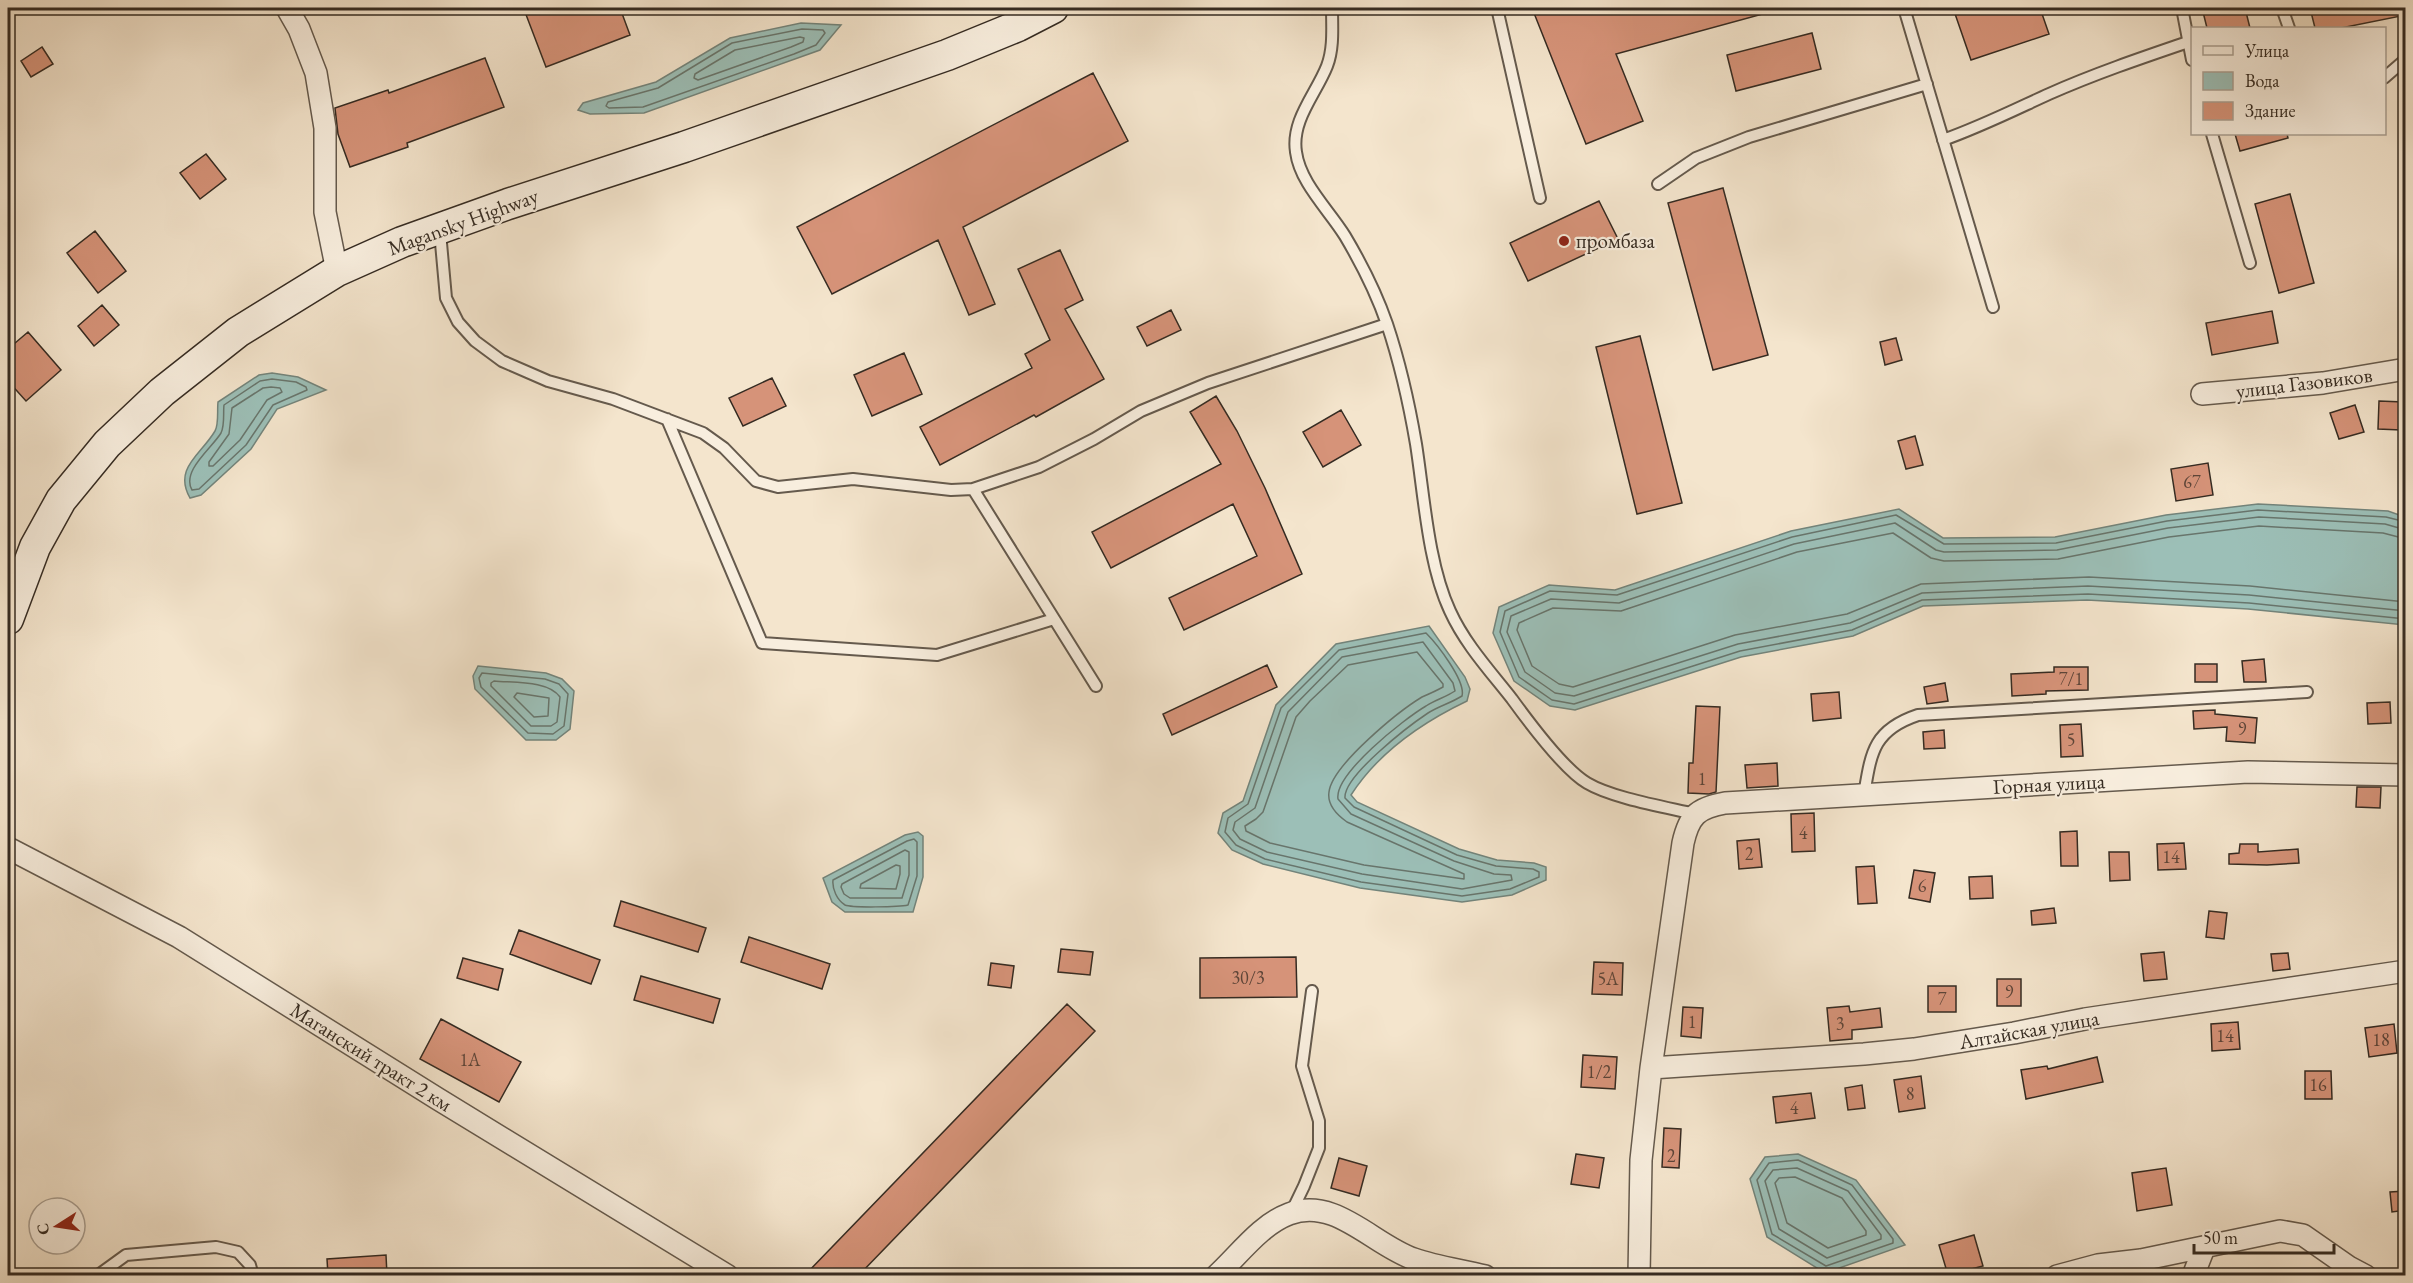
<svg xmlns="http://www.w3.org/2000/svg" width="2413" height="1283" font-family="'EB Garamond',serif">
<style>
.water{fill:#9cbfb7;stroke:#73847b;stroke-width:1.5}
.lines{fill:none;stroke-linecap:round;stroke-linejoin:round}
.shore{stroke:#68756c;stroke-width:1.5}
.building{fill:#d69379;stroke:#352b22;stroke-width:1.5}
.service-casing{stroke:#655a4d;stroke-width:14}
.minor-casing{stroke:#655a4d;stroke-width:24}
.secondary-casing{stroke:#352b22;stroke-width:33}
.service{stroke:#f8eede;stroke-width:10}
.minor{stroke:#f8eede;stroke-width:21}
.secondary{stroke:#f8eede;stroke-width:30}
.poi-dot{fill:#8f2418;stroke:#f8eede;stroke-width:2}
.labels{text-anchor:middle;stroke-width:4.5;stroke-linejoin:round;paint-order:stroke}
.number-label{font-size:18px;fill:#5d4538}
.street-label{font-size:21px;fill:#352b22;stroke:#f8eede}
.poi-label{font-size:21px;fill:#352b22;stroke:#f8eede;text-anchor:start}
</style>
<rect width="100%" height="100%" fill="#f4e5cd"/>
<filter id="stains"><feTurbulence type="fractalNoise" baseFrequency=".00333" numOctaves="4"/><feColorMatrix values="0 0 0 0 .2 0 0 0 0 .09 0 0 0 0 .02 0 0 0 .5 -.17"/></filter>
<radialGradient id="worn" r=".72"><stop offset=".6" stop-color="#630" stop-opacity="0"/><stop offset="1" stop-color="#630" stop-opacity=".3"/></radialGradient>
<path class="water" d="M801 23 841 25 820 50 644 113 590 114 578 110 583 103 656 82 730 38Z
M272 373 298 377 326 390 277 409 251 449 201 495 190 498C173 468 201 455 215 431 219 424 217 411 218 402L259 375Z
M2258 504 2388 511 2405 517V625L2248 609 2087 600 1923 606 1853 636 1741 657 1575 710 1550 706 1514 681 1493 633 1499 607 1549 585 1615 590 1791 531 1899 509 1943 538 2055 537 2166 515Z
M1429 626 1465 677 1470 689 1467 701C1421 723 1378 753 1351 795L1357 802 1459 849 1497 860 1534 863 1546 867V880L1512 895 1462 902 1360 888 1263 864 1232 850 1218 833 1223 813 1243 801 1276 705 1336 644Z
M478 666 546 673 562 679 574 691 570 729 556 740H526L475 689 473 676Z
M918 832 923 836V877L913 912H845L832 902 823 878 905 835Z
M1798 1154 1856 1180 1905 1245 1825 1273 1767 1237 1750 1179 1765 1157Z"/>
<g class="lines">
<path class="shore" d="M802 29 823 30 825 33 816 45 794 54 643 107 609 108 606 106 608 102 658 88 732 43Z
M800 37 804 38 803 42 791 47 698 80 694 78 695 74 735 50Z
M272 379 296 382 306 387 307 390 273 405 246 445 199 489 192 490C181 471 212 448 221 433 225 425 223 413 224 405L260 381Z
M271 387 280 388 282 392 267 400 240 440 213 466H209V462L229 434 232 408 263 388Z
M2406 522 2386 517 2258 510 2167 521 2056 543 1944 544 1896 515 1792 537 1617 595 1550 591 1505 611 1500 632 1519 677 1552 700 1574 704 1740 651 1852 630 1922 600 2088 594 2249 603 2406 619
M2406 530 2385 524 2259 517 2168 528 2057 550 1944 552 1936 550 1895 523 1794 544 1619 603 1551 599 1511 616 1507 632 1525 672 1555 693 1574 696 1738 644 1850 623 1922 593 2088 586 2249 595 2406 611
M2406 539 2383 533 2259 526 2169 537 2058 559 1944 561 1931 558 1893 533 1797 552 1621 611 1553 608 1519 623 1517 630 1532 666 1559 684 1573 687 1735 635 1847 614 1921 584 2089 577 2250 586 2406 602
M1426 633C1437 644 1466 681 1462 696 1451 703 1439 706 1428 713 1410 725 1343 776 1345 798L1354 807 1457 855 1496 866 1533 869 1539 872V877L1510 889 1462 896 1361 882 1265 859 1236 845 1225 832 1228 818 1248 804 1281 708 1339 650Z
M1423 642 1453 683 1455 691C1446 697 1435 700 1426 706 1404 719 1334 774 1338 799L1351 814 1454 861 1494 874 1511 875 1512 880 1462 889 1362 874 1267 852 1240 839 1233 830 1235 822 1255 808 1288 712 1342 657Z
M1417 652 1443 684V687C1436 691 1429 694 1422 697 1399 711 1332 765 1329 792 1327 805 1337 815 1347 822L1464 874V879L1364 865 1270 843 1246 831 1245 826 1256 819 1263 812 1296 717 1310 701 1348 665Z
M482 673 545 679 559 684 568 694 564 726 553 734 528 733 481 687 479 678Z
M494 681C513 683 548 680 560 697L557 722 551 726H531L491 686V683Z
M517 693 549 698 548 716 534 717 514 697Z
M914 839 917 842V876L908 905C899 907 852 908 845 905 837 900 832 889 833 880L907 841Z
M905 850 909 852V875L902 898H850L844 894 841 887 842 884Z
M896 865 900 866V874L896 889 860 888 861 884Z
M1798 1160 1852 1185 1893 1239V1243L1826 1266 1772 1234 1757 1180 1769 1163Z
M1797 1168 1848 1191 1881 1235V1239L1827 1258 1779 1229 1765 1181 1773 1170Z
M1795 1177 1842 1198 1866 1231V1235L1828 1248 1787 1223 1775 1183 1779 1178Z"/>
</g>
<path class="building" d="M536 8H620L630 35 546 67 525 12Z
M1532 8H1769L1770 12 1616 54 1643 121 1586 144Z
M1953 8H2040L2049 34 1971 60Z
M2202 8H2245L2250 28H2207Z
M2310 8H2406V15L2341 28H2315Z
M1812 33 1821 69 1736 91 1727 55Z
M42 47 53 64 31 77 21 61Z
M485 58 504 107 407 143 408 147 350 167 338 134 335 108 388 90 389 93Z
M1093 73 1128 141 963 227 995 304 969 315 938 240 832 294 797 227Z
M2235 134H2287L2288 138 2240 151Z
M206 154 226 179 200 199 180 173Z
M1723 188 1768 355 1713 370 1668 203Z
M2290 194 2314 283 2279 293 2255 204Z
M1599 201 1618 239 1528 281 1510 243Z
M95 231 126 271 98 293 67 253Z
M1060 250 1083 300 1065 309 1104 379 1036 417 1034 415 940 465 920 427 1032 368 1025 354 1050 340 1018 269Z
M102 305 119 325 94 346 78 326Z
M1171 310 1181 330 1147 346 1137 327Z
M2272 311 2278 343 2212 355 2206 323Z
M28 332 61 370 26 401 8 381V349Z
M1640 336 1682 503 1637 514 1596 347Z
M1896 338 1902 360 1885 365 1880 342Z
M904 353 922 394 872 416 854 375Z
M772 378 786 406 743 426 729 398Z
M1216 396 1237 431 1265 488 1302 574 1184 630 1169 598 1257 556 1233 504 1111 568 1092 532 1221 464 1190 412Z
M2379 401 2403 402 2401 430 2378 429Z
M2355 405 2364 432 2339 439 2330 413Z
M1341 410 1361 445 1323 467 1303 432Z
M1915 436 1923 465 1906 469 1898 441Z
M2208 463 2213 495 2176 501 2171 469Z
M2264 659 2266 682H2244L2242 661Z
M2195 664H2217V682H2195Z
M1267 665 1277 687 1172 735 1163 714Z
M2054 667H2088V690L2046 691V694L2012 696 2011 674 2054 672Z
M1945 683 1948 701 1927 704 1924 687Z
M1839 692 1841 718 1813 721 1811 694Z
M2390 702 2391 723 2368 724 2367 703Z
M1696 706 1720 707 1716 792 1709 794 1688 793 1689 763H1693Z
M2215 710V714L2257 718 2255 743 2226 741 2227 727 2194 729 2193 711Z
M2081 724 2083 756 2061 757 2060 725Z
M1944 730 1945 748 1924 749 1923 732Z
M1777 763 1778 786 1747 788 1745 765Z
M2357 787H2381L2380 808 2356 807Z
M1814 813 1815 851 1792 852 1791 814Z
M2077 831 2078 866H2061L2060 832Z
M1759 839 1762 867 1739 869 1737 841Z
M2184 843 2186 869 2158 870 2157 844Z
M2240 844H2258V852L2298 849 2299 863 2267 865 2229 864V854L2239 853Z
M2109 852H2129L2130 880 2110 881Z
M1874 866 1877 903 1858 904 1856 867Z
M1914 870 1935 873 1930 902 1909 898Z
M1992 876 1993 898 1970 899 1969 877Z
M621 901 706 928 698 952 614 926Z
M2054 908 2056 923 2032 925 2031 911Z
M2209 911 2227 913 2224 939 2206 937Z
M519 930 600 960 591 984 510 954Z
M749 937 830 964 822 989 741 962Z
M1061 949 1093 952 1090 975 1058 972Z
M2164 952 2167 979 2144 981 2141 954Z
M2288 953 2290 969 2273 971 2271 954Z
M1296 957 1297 997 1200 998V958Z
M463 958 503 969 498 990 457 978Z
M1594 962 1623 963 1622 995 1592 994Z
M991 963 1014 966 1011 988 988 985Z
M641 976 720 999 713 1023 634 1000Z
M1997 979H2021V1006H1997Z
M1928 986H1956V1012H1928Z
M1067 1004 1095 1031 859 1275H805Z
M1849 1006 1850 1012 1880 1008 1882 1027 1852 1030V1039L1830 1041 1827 1008Z
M1683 1007 1703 1008 1701 1038 1681 1036Z
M441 1019 521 1062 499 1102 420 1059Z
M2238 1022 2240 1049 2212 1051 2211 1024Z
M2394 1024 2397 1053 2369 1057 2365 1028Z
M1583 1055 1617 1057 1615 1089 1581 1087Z
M2097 1057 2103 1082 2026 1099 2021 1070 2047 1066 2048 1069Z
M2305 1071H2331L2332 1099H2305Z
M1921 1076 1925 1108 1899 1112 1894 1080Z
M1862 1085 1865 1108 1848 1110 1845 1088Z
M1811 1093 1815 1118 1776 1123 1773 1097Z
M1664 1128 1681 1129 1679 1168 1662 1167Z
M1576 1154 1604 1158 1599 1188 1571 1184Z
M1339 1158 1367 1166 1359 1196 1331 1188Z
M2166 1168 2172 1205 2137 1211 2132 1173Z
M2406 1191V1210L2392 1212 2390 1192Z
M1974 1235 1983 1266 1948 1275 1939 1245Z
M386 1255 387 1275H328L327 1259Z"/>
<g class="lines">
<g class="service-casing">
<path id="service" d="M1332 8C1332 27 1334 48 1327 66 1316 94 1291 120 1296 152 1300 183 1329 210 1345 236 1361 263 1377 295 1387 324 1400 363 1409 403 1416 444 1424 495 1428 564 1450 611 1465 644 1490 671 1512 699 1528 721 1565 770 1587 783 1612 798 1665 807 1695 814
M1497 8 1540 198
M1904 8 1993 307
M2182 8 2192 60
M2282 8 2289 28
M2384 78 2406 59
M2212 134 2250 263
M1943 140C1980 127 2014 110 2049 94 2094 74 2141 58 2188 42
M1658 184 1696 158 1749 137 1927 84
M440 232 446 298 458 322 475 341 502 361 548 381 613 399 703 433 724 448 756 481 778 487 853 479 951 490 973 489 1039 467 1094 439 1141 411 1208 383 1387 324
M667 419 762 643 937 655 1054 619
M973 489 1096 686
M1864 795C1871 753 1873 730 1918 715L2307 692
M1291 1213 1304 1186 1319 1148V1121L1302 1066 1312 991
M97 1276 126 1255 216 1247 238 1252 250 1265 253 1276"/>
</g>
<g class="minor-casing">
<path id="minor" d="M287 8 299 29 316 73 325 128V212L337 271
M2202 394 2323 383 2406 369
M8 848 179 937 438 1099 728 1276
M1651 1068 1864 1054 1914 1049 2014 1033 2085 1019 2406 971
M1216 1276C1239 1255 1260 1225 1289 1214 1335 1196 1373 1245 1414 1259 1437 1267 1461 1270 1485 1276
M1639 1276 1641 1160 1651 1068 1683 843C1689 816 1697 808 1725 803L2248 772 2406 775
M2057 1276 2098 1265 2141 1260 2280 1231 2303 1235 2349 1267 2366 1276
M2193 1276 2204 1248"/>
</g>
<g class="secondary-casing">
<path id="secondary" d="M8 619 35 547 61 500 107 444 162 392 238 332 337 271 402 242 508 204 684 147 947 55 1018 26 1053 8"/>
</g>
<use href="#service" class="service"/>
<use href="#minor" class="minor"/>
<use href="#secondary" class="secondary"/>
</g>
<circle class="poi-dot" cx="1564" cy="241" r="6"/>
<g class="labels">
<g class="number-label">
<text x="2192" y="488">67</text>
<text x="2071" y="685">7/1</text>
<text x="2242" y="735">9</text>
<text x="2071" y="746">5</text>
<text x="1702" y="785">1</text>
<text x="1803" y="839">4</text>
<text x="1749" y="860">2</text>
<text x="2171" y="863">14</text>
<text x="1922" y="892">6</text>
<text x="1248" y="984">30/3</text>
<text x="1608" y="985">5А</text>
<text x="2009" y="998">9</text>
<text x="1942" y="1005">7</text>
<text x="1692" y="1028">1</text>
<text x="1840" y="1030">3</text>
<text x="2225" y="1042">14</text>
<text x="2381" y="1046">18</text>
<text x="470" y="1066">1А</text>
<text x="1599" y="1078">1/2</text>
<text x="2318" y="1091">16</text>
<text x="1910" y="1100">8</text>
<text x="1794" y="1114">4</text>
<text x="1671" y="1162">2</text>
</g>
<g class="street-label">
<text transform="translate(463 222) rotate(-20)" y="7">Magansky Highway</text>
<text transform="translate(2304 383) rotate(-7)" y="7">улица Газовиков</text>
<text transform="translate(2049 784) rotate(-3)" y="7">Горная улица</text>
<text transform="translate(2029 1030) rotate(-10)" y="7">Алтайская улица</text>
<text transform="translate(371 1057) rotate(32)" y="7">Маганский тракт 2 км</text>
</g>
<g class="poi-label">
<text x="1576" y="248">промбаза</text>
</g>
</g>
<rect width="2413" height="1283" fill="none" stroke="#f4e5cd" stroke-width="30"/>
<rect x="9" y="9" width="2395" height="1265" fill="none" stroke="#352b22" stroke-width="3"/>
<rect x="15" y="15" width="2383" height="1253" fill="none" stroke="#352b22" stroke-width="1.5"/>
<rect x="2191" y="27" width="195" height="108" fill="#f8eede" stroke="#aaa093" stroke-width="1.5"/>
<rect x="2203" y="46" width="30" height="9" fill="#f8eede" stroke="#aaa093" stroke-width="1.5"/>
<text x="2245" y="57" font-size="18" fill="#352b22">Улица</text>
<rect x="2203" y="72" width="30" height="18" fill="#9cbfb7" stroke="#aaa093" stroke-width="1.5"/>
<text x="2245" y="87" font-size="18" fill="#352b22">Вода</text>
<rect x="2203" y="102" width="30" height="18" fill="#d69379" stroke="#aaa093" stroke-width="1.5"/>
<text x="2245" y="117" font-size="18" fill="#352b22">Здание</text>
<g transform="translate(57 1226) rotate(258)"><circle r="28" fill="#f8eede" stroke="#aaa093" stroke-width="1.5"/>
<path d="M0-4.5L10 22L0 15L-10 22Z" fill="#8f2418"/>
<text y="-9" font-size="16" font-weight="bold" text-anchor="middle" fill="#352b22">С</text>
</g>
<path d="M2194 1244v9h140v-9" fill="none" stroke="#352b22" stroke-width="3"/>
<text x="2203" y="1244" font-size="18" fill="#352b22" stroke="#f8eede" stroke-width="4.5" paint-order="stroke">50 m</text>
<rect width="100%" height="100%" filter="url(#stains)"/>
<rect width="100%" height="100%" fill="url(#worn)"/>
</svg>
